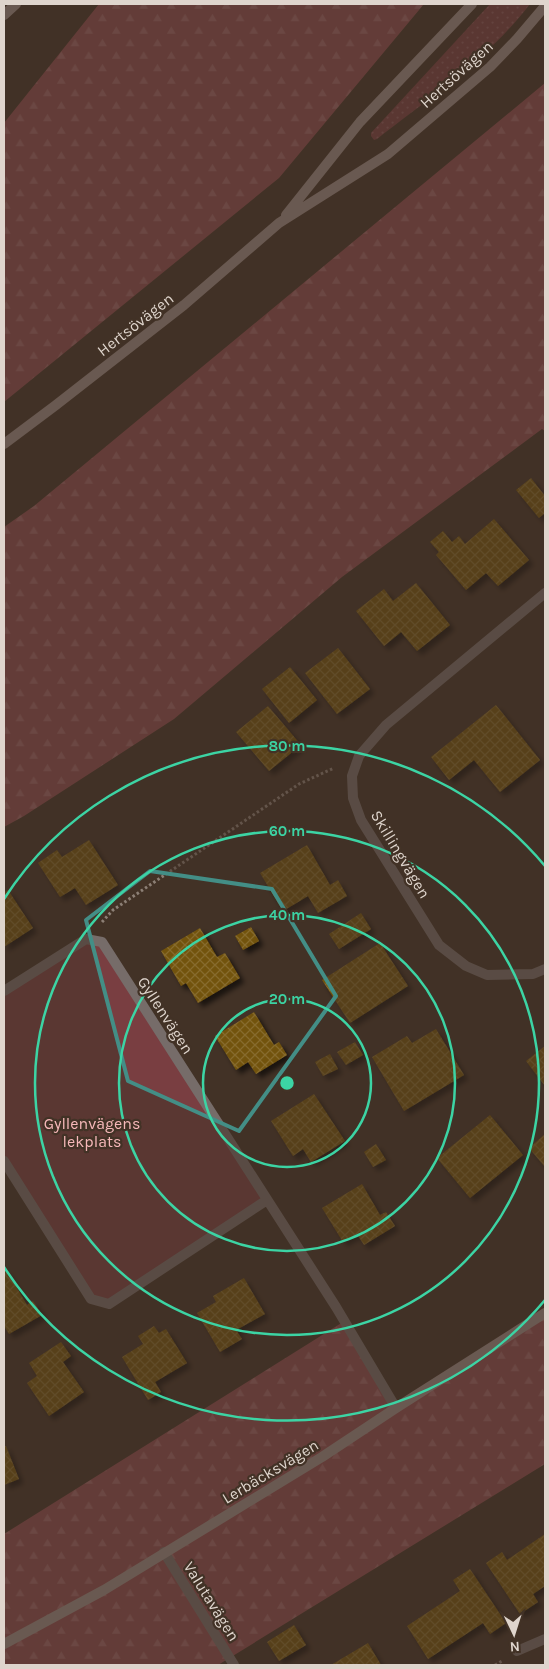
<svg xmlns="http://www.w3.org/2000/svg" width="549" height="1669" font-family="Karla,sans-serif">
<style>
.grass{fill:url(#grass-dots)}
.forest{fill:url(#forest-firs)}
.park{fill:#793e41}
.building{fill:url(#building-cross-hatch);filter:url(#shadow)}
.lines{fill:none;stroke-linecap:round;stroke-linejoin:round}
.path{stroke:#8c7f75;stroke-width:3;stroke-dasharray:2.5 2.5;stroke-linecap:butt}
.street{stroke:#766c69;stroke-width:10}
.secondary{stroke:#9a8a85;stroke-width:10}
.marked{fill:none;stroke:#438e86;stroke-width:4;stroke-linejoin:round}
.ring{fill:none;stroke:#3cd4a4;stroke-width:2.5}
.labels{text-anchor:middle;stroke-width:4.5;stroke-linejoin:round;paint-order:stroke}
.street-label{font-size:16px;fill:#dfd5cd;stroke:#423226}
.park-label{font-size:16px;fill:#f6b8b9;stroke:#423226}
.centre{fill:#3cd4a4;stroke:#423226;stroke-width:2.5}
.ring-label{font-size:15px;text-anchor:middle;font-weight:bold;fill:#3cd4a4;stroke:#423226;stroke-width:4.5;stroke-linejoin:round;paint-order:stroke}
</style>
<defs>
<pattern id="grass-dots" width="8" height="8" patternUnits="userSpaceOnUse" patternTransform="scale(1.25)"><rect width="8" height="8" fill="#793e41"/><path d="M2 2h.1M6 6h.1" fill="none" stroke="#8c595b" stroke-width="1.8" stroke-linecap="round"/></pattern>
<pattern id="forest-firs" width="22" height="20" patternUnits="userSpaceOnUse" patternTransform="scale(1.25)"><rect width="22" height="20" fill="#8d4a4e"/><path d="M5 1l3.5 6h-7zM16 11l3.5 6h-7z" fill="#9d6366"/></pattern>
<pattern id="building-cross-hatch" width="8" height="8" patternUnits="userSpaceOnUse" patternTransform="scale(1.25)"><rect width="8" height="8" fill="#72530b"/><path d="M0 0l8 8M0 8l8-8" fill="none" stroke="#866b2d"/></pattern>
<filter id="shadow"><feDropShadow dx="4.5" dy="4.5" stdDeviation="2.5" flood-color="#0009"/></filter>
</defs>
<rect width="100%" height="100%" fill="#423226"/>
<path class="grass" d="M490 4H530C488 59 431 97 377 139L374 140 371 136V133Z"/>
<path class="forest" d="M99 4H424L279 178 4 402V123Z
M545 83V431L542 429 342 577 174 719 24 816 4 827V527L34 506Z
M545 1313V1464L218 1665H4V1534L343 1322 393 1408Z"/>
<path class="park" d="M86 940 102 945 264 1203 107 1304 92 1299 4 1165V992Z"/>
<path class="building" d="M531 478 545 496V513L539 518 516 490Z
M494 519 529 560 498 586 486 573 466 590 436 555 439 552 430 542 443 531 452 542 459 536 465 544Z
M416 583 450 625 417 651 401 632 384 646 356 611 384 589 393 601Z
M338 648 370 689 337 714 305 673Z
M290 667 317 700 289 723 262 689Z
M496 705 540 760 500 792 474 760 449 780 431 757Z
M268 706 301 745 269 771 236 732Z
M89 840 118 885 86 905 75 888 60 897 38 863 57 850 62 857Z
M307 845 330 885 338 880 347 896 318 913 308 896 283 911 260 873Z
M8 890 33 928 4 947V892Z
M361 913 371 929 339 949 329 934Z
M251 927 259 941 243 950 235 936Z
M200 928 217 957 225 953 240 978 198 1003 186 983 181 986 161 951Z
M380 943 408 986 350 1023 322 980Z
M254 1012 274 1045 279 1042 287 1055 256 1074 248 1062 236 1070 215 1036Z
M436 1029 464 1075 404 1111 372 1057 407 1036 412 1043Z
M355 1042 363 1055 346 1065 337 1052Z
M545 1046V1086L526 1061Z
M330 1054 338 1069 323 1076 315 1062Z
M314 1094 345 1141 311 1162 303 1149 293 1156 271 1121Z
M490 1115 523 1155 470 1198 437 1158Z
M545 1134V1167L529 1148Z
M376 1144 386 1160 373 1167 364 1152Z
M362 1184 380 1215 386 1212 395 1226 364 1245 357 1234 343 1242 322 1208Z
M6 1270 27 1305 33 1301 42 1315 9 1334 4 1326V1271Z
M244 1278 265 1314 236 1330 242 1339 220 1352 197 1313 216 1302 213 1296Z
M154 1326 159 1333 166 1329 187 1363 155 1382 161 1392 148 1400 122 1357 143 1344 138 1336Z
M61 1342 71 1356 63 1362 84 1392 49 1416 27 1383 37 1376 29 1363Z
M4 1446H6L19 1479 4 1485Z
M545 1534V1586L533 1594 538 1602 520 1614 486 1563 502 1552 507 1560Z
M470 1569 506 1623 490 1634 483 1623 428 1659 407 1626 460 1591 453 1580Z
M294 1625 306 1645 279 1661 267 1642Z
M368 1643 381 1665H331Z"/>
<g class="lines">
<path class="path" d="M102 922 113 910 299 784 334 768
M495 1665 502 1661"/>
<path class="street" d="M545 593 386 725 359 756 352 776 353 798 361 820 439 945 466 966 487 975 533 974 545 969
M4 991 86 939 102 942 336 1307 396 1408
M4 1161 91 1299 109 1304 267 1200
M164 1552 234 1665
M517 1651 545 1639"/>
<path class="secondary" d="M4 15 16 4
M286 215 360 122 472 4
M4 444 56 405 184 305 279 223 388 154 490 67 517 39 545 6
M4 1644 104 1590 322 1457 396 1408 545 1313"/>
</g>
<path d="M0 0H549V1669H0ZM150 871 272 889 336 996 239 1131 128 1081 86 920Z" fill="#423226" fill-opacity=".55" fill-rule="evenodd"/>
<path class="marked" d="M150 871 272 889 336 996 239 1131 128 1081 86 920Z"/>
<g class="ring">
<circle cx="287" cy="1083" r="84"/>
<circle cx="287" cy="1083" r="168"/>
<circle cx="287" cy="1083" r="252"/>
<path d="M545 1300A337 337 0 0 1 4 1267M4 899A337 337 0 0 1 545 866"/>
</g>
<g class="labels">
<g class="street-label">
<text transform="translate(456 74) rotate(-42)" y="6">Hertsövägen</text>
<text transform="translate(135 324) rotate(-38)" y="6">Hertsövägen</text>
<text transform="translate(401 854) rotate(59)" y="6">Skillingvägen</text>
<text transform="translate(166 1015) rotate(57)" y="6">Gyllenvägen</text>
<text transform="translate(270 1471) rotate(-31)" y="6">Lerbäcksvägen</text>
<text transform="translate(212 1601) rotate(58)" y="6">Valutavägen</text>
</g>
<g class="park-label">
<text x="92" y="1129">Gyllenvägens<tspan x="92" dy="18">lekplats</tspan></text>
</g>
</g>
<circle cx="287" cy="1083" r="8" class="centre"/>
<g class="ring-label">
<text x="287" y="751">80 m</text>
<text x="287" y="836">60 m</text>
<text x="287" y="920">40 m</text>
<text x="287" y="1004">20 m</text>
</g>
<rect width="549" height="1669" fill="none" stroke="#dfd5cd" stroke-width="10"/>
<g transform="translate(514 1634) rotate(176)" stroke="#423226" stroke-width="4" paint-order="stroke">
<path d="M0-4L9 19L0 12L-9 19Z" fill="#dfd5cd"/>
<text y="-8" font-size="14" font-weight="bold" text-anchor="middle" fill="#dfd5cd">N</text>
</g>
</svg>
